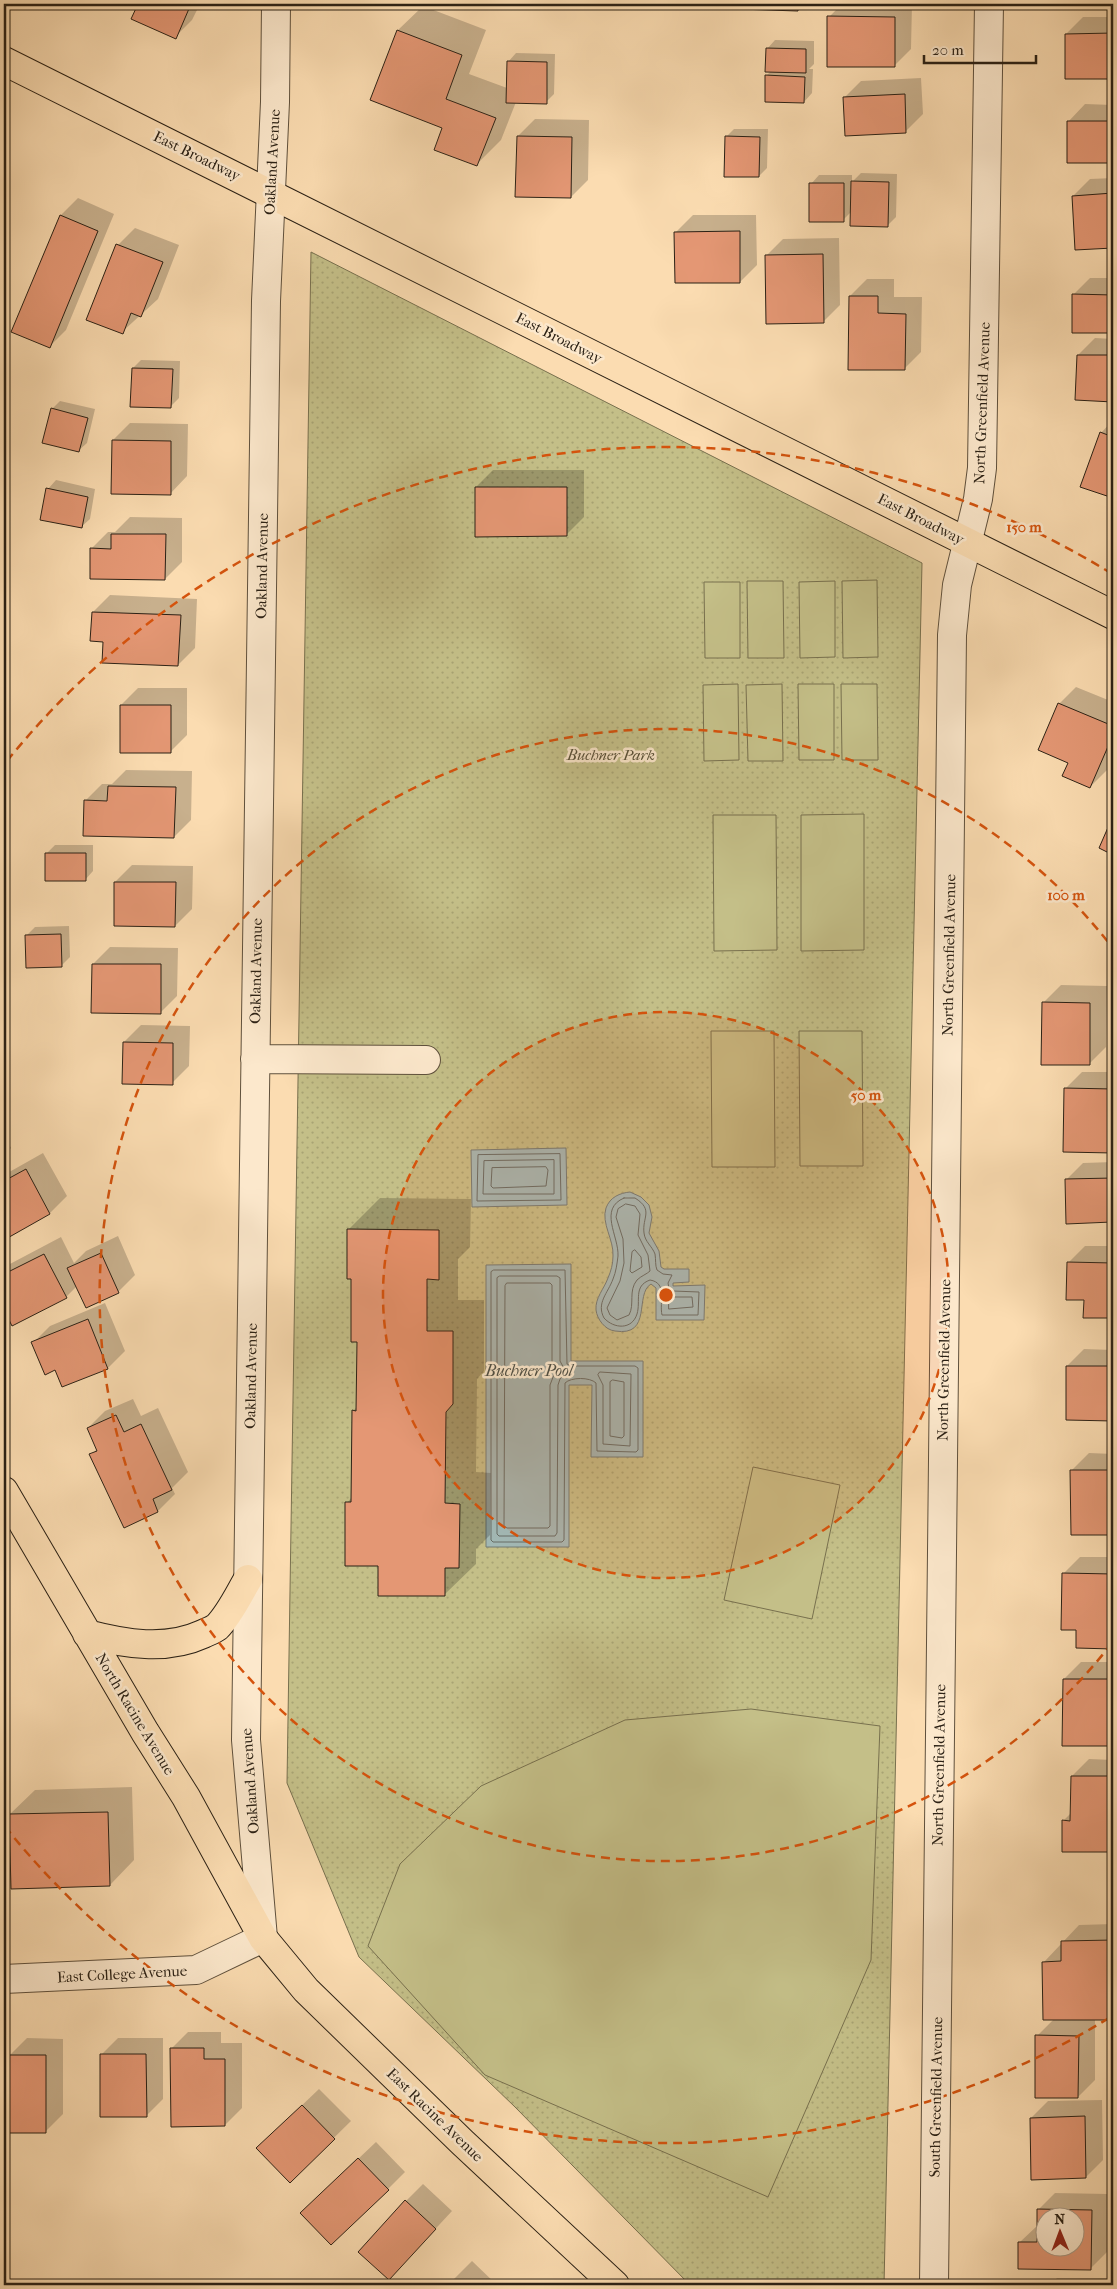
<svg xmlns="http://www.w3.org/2000/svg" width="1117" height="2289" font-family="'IM FELL French Canon',serif">
<style>
.green{fill:url(#green-dots);stroke:#78704e}
.pitch{fill:#c4bf88;stroke:#78704e}
.water{fill:#a2b9b6;stroke:#727c76}
.shadow{fill:#0003;fill-rule:evenodd}
.lines{fill:none;stroke-linecap:round;stroke-linejoin:round}
.shore{stroke:#666d66;stroke-width:1}
.building{fill:#e49774;stroke:#2b2115;fill-rule:evenodd}
.minor-casing{stroke:#5f503c;stroke-width:30}
.major-casing{stroke:#2b2115;stroke-width:30}
.minor{stroke:#fce8cc;stroke-width:28}
.major{stroke:#fbdcb1;stroke-width:28}
.ring{fill:none;stroke:#d5530d;stroke-width:2.5;stroke-dasharray:9 6}
.labels{text-anchor:middle;stroke-width:5;stroke-linejoin:round;paint-order:stroke}
.street-label{font-size:15px;fill:#2b2115;stroke:#fce8cc}
.park-label{font-size:15px;font-style:italic;fill:#595038;stroke:#fce8cc}
.water-label{font-size:16px;font-style:italic;fill:#4f4f45;stroke:#fce8cc}
.centre{fill:#d5530d;stroke:#fce8cc;stroke-width:2.5}
.ring-label{font-size:15px;text-anchor:middle;font-weight:bold;fill:#d5530d;stroke:#fce8cc;stroke-width:5;stroke-linejoin:round;paint-order:stroke}
</style>
<defs>
<pattern id="green-dots" width="8" height="8" patternUnits="userSpaceOnUse" patternTransform="scale(1.25)"><rect width="8" height="8" fill="#c4bf88"/><path d="M2 2h.1M6 6h.1" fill="none" stroke="#a9a474" stroke-width="1.8" stroke-linecap="round"/></pattern>
</defs>
<rect width="100%" height="100%" fill="#fbdcb1"/>
<filter id="stains"><feTurbulence type="fractalNoise" baseFrequency=".004" numOctaves="4"/><feColorMatrix values="0 0 0 0 .2 0 0 0 0 .09 0 0 0 0 .02 0 0 0 .5 -.17"/></filter>
<radialGradient id="worn" r=".72"><stop offset=".6" stop-color="#630" stop-opacity="0"/><stop offset="1" stop-color="#630" stop-opacity=".3"/></radialGradient>
<path class="green" d="M311 252 922 563 884 2285H690L515 2107 359 1957 287 1783Z"/>
<path class="pitch" d="M877 580 878 657 843 658 842 581Z
M747 581H783L784 658H748Z
M835 581V657L800 658 799 582Z
M704 582H740V658H705Z
M738 684 739 760 704 761 703 685Z
M782 684 783 761H748L746 685Z
M798 684H834V760H799Z
M841 684H877L878 760H842Z
M864 814V950L801 951V815Z
M713 815H776L777 950 714 951Z
M711 1031H774L775 1167H712Z
M799 1031H862L863 1166H800Z
M753 1467 840 1485 812 1619 724 1600Z
M751 1709 880 1726 871 1960 768 2197 485 2075 368 1946 400 1864 481 1786 625 1720Z"/>
<path class="water" d="M566 1148 567 1205 472 1207 471 1150Z
M630 1192 641 1197 649 1205 652 1217 649 1233 659 1251 661 1267 664 1269H689V1282L673 1283V1286L705 1285 704 1320H656V1288L651 1284C634 1294 653 1337 615 1331 605 1330 597 1319 596 1310 595 1298 604 1289 608 1278 611 1271 613 1264 613 1256 614 1240 601 1223 606 1208 610 1197 620 1193 630 1192Z
M571 1264V1361H643V1457H591L592 1385H569V1547H486V1265Z"/>
<path class="shadow" d="M140 4H200L192 20 175 37 133 19Z
M740 4H803L798 9 739 8Z
M842 4H912L911 49 894 66 829 17Z
M423 6 486 30 469 74 507 88 508 62 516 53 555 54 554 94 546 102H516L501 140 476 165 398 30Z
M1083 17H1113V78H1066V34Z
M775 40 814 41V64L809 69H813L812 93 804 102 766 76 771 71 767 49Z
M921 78 923 114 906 131 844 98 861 81Z
M1085 104 1113 105V162H1068V122Z
M535 119 589 120 588 180 571 197 518 136Z
M734 129H768L767 168 759 176 726 137Z
M861 173 897 174 896 217 888 225 851 212 843 220 811 184 819 175H852V182Z
M1113 178V246L1076 248 1073 196 1090 179Z
M78 198 114 214 66 330 49 347 12 332 61 215Z
M693 215H756L757 265 740 282 676 232Z
M135 228 179 245 158 299 122 332 118 245Z
M839 238 840 305 823 322 766 256 783 239Z
M1090 278H1113V332L1073 331V295Z
M867 279H894V297H922L921 352 904 369 850 296Z
M1095 338 1113 339V401L1076 399 1078 355Z
M141 360 180 361 179 398 170 407 133 368Z
M60 401 95 409 87 443 78 451 52 409Z
M1113 420V497L1082 486 1101 433Z
M130 423 188 424 187 476 170 494 113 440Z
M493 470H584V517L567 534 476 487Z
M56 480 95 489 90 519 81 527 48 489Z
M130 517 182 518V562L165 579 91 549 108 532H115Z
M110 595 197 599 195 648 178 665 104 641 93 612Z
M1076 687 1113 702V755L1107 770 1090 787 1069 762 1059 704Z
M138 688H187V735L170 752 121 705Z
M126 770 192 771 191 820 174 837 85 801 102 784H112Z
M55 845H93V871L85 880 46 854Z
M132 865 193 866 192 909 175 926 115 882Z
M69 926 70 957 62 965 26 936 35 927Z
M110 947 178 948 177 996 160 1013 93 964Z
M1061 985 1107 986 1106 1047 1089 1064 1044 1002Z
M141 1025 190 1026 189 1066 172 1083 124 1042Z
M1082 1072H1113V1152L1065 1151V1089Z
M4 1134 11 1148 4 1155Z
M43 1153 67 1196 50 1213 4 1239V1175Z
M1113 1162V1219L1112 1221 1066 1180 1083 1163Z
M380 1198 471 1199 470 1247 458 1259V1300H484V1371L477 1379 476 1472 491 1473 490 1535 476 1549V1564L444 1595 380 1565 347 1503 352 1497 353 1411 357 1407 358 1340 348 1230Z
M118 1236 135 1275 118 1292 77 1286 66 1297 12 1324 4 1307V1269L8 1265 61 1237 74 1263 86 1251Z
M1085 1246H1113V1317L1084 1316 1085 1299 1068 1263Z
M105 1303 125 1351 108 1368 63 1385 56 1369 33 1343 50 1326Z
M1084 1349 1113 1350V1419H1067V1366Z
M133 1399 141 1416 158 1408 188 1472 172 1488 175 1494 158 1511 91 1455 98 1448 88 1428 105 1411Z
M1089 1453 1113 1454V1534H1072V1470Z
M1080 1557H1113V1647H1077V1629L1063 1574Z
M1081 1662H1113V1745H1064V1679Z
M1089 1759 1113 1760V1851H1063V1821L1072 1812V1776Z
M132 1787 134 1860 110 1885 10 1814 35 1790Z
M1113 1924V2018L1095 2019V2080L1078 2097 1037 2036 1054 2019 1044 1962 1079 1925Z
M188 2032H221V2043H242V2108L225 2125 171 2049Z
M27 2038 63 2039V2114L46 2131 10 2055Z
M118 2038H163V2099L146 2116 101 2055Z
M319 2089 351 2121 290 2181 275 2131Z
M1102 2100 1103 2160 1086 2177 1031 2118 1048 2101Z
M376 2142 405 2172 388 2189 319 2196Z
M423 2184 452 2211 389 2279 406 2201Z
M1055 2193 1108 2194 1107 2252 1090 2269 1020 2242 1038 2225V2210ZM1044 2216H1074V2246H1044Z
M472 2261 497 2285H448Z
M1057 2278H1113V2285H1050Z"/>
<g class="lines">
<path class="shore" d="M560 1154 561 1200 477 1201 478 1155Z
M554 1160V1194H483L484 1161Z
M546 1167 548 1170 546 1186 493 1188 491 1186 492 1168Z
M624 1198H635C654 1210 642 1217 644 1233 645 1242 652 1246 655 1254 656 1260 655 1265 657 1270L663 1274 672 1275 668 1283 669 1288 673 1291 699 1292 698 1315H662C659 1302 668 1283 650 1280 633 1286 641 1301 637 1314 632 1330 614 1329 604 1318 596 1303 608 1293 613 1279 616 1272 617 1264 618 1256 619 1236 598 1209 624 1198Z
M626 1204 635 1206 640 1214 638 1235 648 1255 650 1271C647 1274 641 1276 637 1280 628 1291 635 1304 629 1315L617 1320 610 1315 607 1308 620 1281 624 1263 623 1239 616 1217 618 1209Z
M635 1250 641 1257 642 1267 632 1273 630 1271 632 1252Z
M494 1270H565L567 1364 572 1366H635L638 1368V1450L636 1452 597 1451 596 1383C590 1377 571 1377 565 1383L564 1540 562 1542H493L491 1540V1272Z
M500 1276H557L560 1278V1361L566 1372 560 1379 558 1385 557 1533 555 1536H499L497 1534V1278Z
M507 1283H550L552 1285V1361L555 1372 550 1385V1526L548 1528H507L504 1526 505 1286Z
M669 1297H692L693 1307 669 1309Z
M600 1372 631 1374 630 1446 603 1444V1385L598 1375Z
M613 1380 624 1382V1436L622 1438 610 1436V1382Z"/>
</g>
<path class="building" d="M138 4H191L176 39 131 19Z
M738 4H798V11L738 9Z
M827 16 895 17V67H827Z
M397 30 462 55 446 99 496 118 477 166 434 150 442 128 370 100Z
M1113 33V79H1065V34Z
M766 48 806 49V73L765 72Z
M507 61 547 62V104L506 103Z
M765 75 805 77 804 103 765 102Z
M905 94 906 133 845 136 843 97Z
M1067 121H1113V163H1067Z
M517 136 572 137 571 198 515 197Z
M725 136 760 137 759 177H724Z
M851 181 889 182 888 227 850 226Z
M809 183H844V222H809Z
M1113 193V248L1075 250 1072 196Z
M60 215 98 231 50 348 11 332Z
M740 231V283H675L674 232Z
M116 244 163 262 141 317 131 313 123 334 86 320Z
M823 254 824 323 766 324 765 255Z
M1072 294 1113 295V333H1072Z
M849 296H878V313L906 314 905 370H848Z
M1077 355H1113V402L1075 400Z
M132 368 173 369 171 408 130 407Z
M51 408 88 418 79 452 42 443Z
M1100 432 1113 437V435V498L1080 487Z
M112 440 171 441V495L111 494Z
M475 487H567V536L475 537Z
M46 488 88 497 82 528 40 520Z
M111 534H166L165 580 90 579V548L111 549Z
M92 612 181 615 178 666 102 663 103 642 90 641Z
M1058 703 1113 726V735L1090 788 1062 776 1068 763 1038 750Z
M120 705H171V753H120Z
M108 786 176 787 174 838 83 836 84 800 107 801Z
M1113 816V855L1099 848Z
M45 853H86V881H45Z
M114 882H176L175 927 114 926Z
M61 934 62 967 26 968 25 935Z
M92 964H161V1014L91 1013Z
M1042 1002 1090 1003V1065H1041Z
M123 1042 173 1043V1085L122 1084Z
M1064 1088 1113 1089V1153L1063 1152Z
M26 1169 50 1214 4 1240V1181Z
M1113 1178 1112 1222 1066 1224 1065 1179Z
M347 1229 439 1230V1280L427 1279V1331H453V1404L446 1412 445 1503 460 1504 459 1568H445V1596H378V1566H345V1502H351L352 1410 356 1411 357 1342H351V1279H347Z
M101 1253 119 1293 86 1308 67 1268Z
M44 1254 67 1298 12 1326 4 1310V1274Z
M1067 1262 1113 1263V1318H1083L1084 1300H1066Z
M88 1319 108 1369 62 1387 55 1370 45 1375 31 1342Z
M1066 1366H1113V1421L1066 1420Z
M116 1415 124 1432 141 1424 172 1490 153 1499 158 1512 124 1528 89 1454 97 1451 87 1428Z
M1070 1470H1113V1535H1071Z
M1062 1573 1113 1574V1649L1076 1648V1630H1061Z
M1063 1679H1113V1746H1062Z
M1071 1776H1113V1852H1062V1820L1070 1821Z
M108 1812 110 1886 11 1889 9 1814Z
M1113 1940V2020H1043L1042 1962 1061 1961V1941Z
M1035 2035 1079 2036 1078 2098H1035Z
M170 2048H204V2059H225V2126L171 2127Z
M100 2054H146L147 2117H100Z
M8 2055H46V2133H8Z
M302 2105 335 2139 290 2183 256 2148Z
M1085 2116 1086 2178 1031 2180 1030 2118Z
M358 2158 389 2190 331 2245 300 2213Z
M405 2200 436 2229 389 2280 358 2252Z
M1037 2209 1092 2210 1091 2270 1018 2269V2242H1037ZM1044 2216H1074V2246H1044Z"/>
<g class="lines">
<g class="minor-casing">
<path id="minor" d="M255 1059 426 1060
M4 1979 196 1970 263 1938 246 1740 266 301 275 102 276 4
M934 2285 952 635 957 585 978 499 982 468 989 4"/>
</g>
<g class="major-casing">
<path id="major" d="M4 61 1113 615
M4 1491 145 1732 186 1797 263 1938 306 1990 462 2142 615 2285
M87 1634C125 1644 166 1651 203 1634 207 1632 213 1630 217 1627 230 1614 239 1594 248 1579"/>
</g>
<use href="#minor" class="minor"/>
<use href="#major" class="major"/>
</g>
<circle cx="666" cy="1295" r="283" fill="#d5530d" fill-opacity=".12"/>
<g class="ring">
<circle cx="666" cy="1295" r="283"/>
<path d="M1112 1643A566 566 0 1 1 1112 947"/>
<path d="M1109 2018A848 848 0 0 1 7 1829M7 761A848 848 0 0 1 1109 572"/>
</g>
<g class="labels">
<g class="street-label">
<text transform="translate(197 156) rotate(26)" y="5">East Broadway</text>
<text transform="translate(272 162) rotate(-87)" y="5">Oakland Avenue</text>
<text transform="translate(559 338) rotate(27)" y="5">East Broadway</text>
<text transform="translate(982 403) rotate(-88)" y="5">North Greenfield Avenue</text>
<text transform="translate(921 519) rotate(27)" y="5">East Broadway</text>
<text transform="translate(262 566) rotate(-89)" y="5">Oakland Avenue</text>
<text transform="translate(949 955) rotate(-89)" y="5">North Greenfield Avenue</text>
<text transform="translate(256 971) rotate(-89)" y="5">Oakland Avenue</text>
<text transform="translate(944 1360) rotate(-89)" y="5">North Greenfield Avenue</text>
<text transform="translate(251 1376) rotate(-89)" y="5">Oakland Avenue</text>
<text transform="translate(135 1714) rotate(59)" y="5">North Racine Avenue</text>
<text transform="translate(939 1765) rotate(-89)" y="5">North Greenfield Avenue</text>
<text transform="translate(250 1781) rotate(-94)" y="5">Oakland Avenue</text>
<text transform="translate(122 1974) rotate(-3)" y="5">East College Avenue</text>
<text transform="translate(936 2097) rotate(-89)" y="5">South Greenfield Avenue</text>
<text transform="translate(435 2115) rotate(44)" y="5">East Racine Avenue</text>
</g>
<g class="park-label">
<text x="611" y="760">Buchner Park</text>
</g>
<g class="water-label">
<text x="529" y="1376">Buchner Pool</text>
</g>
</g>
<circle cx="666" cy="1295" r="8" class="centre"/>
<g class="ring-label">
<text x="1024" y="532">150 m</text>
<text x="1066" y="900">100 m</text>
<text x="866" y="1100">50 m</text>
</g>
<rect width="1117" height="2289" fill="none" stroke="#fbdcb1" stroke-width="20"/>
<rect x="5" y="5" width="1107" height="2279" fill="none" stroke="#2b2115" stroke-width="2.5"/>
<rect x="10" y="10" width="1097" height="2269" fill="none" stroke="#2b2115"/>
<g transform="translate(1060 2232) rotate(359)"><circle r="24" fill="#fce8cc" stroke="#a89883"/>
<path d="M0-4L9 19L0 12L-9 19Z" fill="#8f2418"/>
<text y="-8" font-size="14" font-weight="bold" text-anchor="middle" fill="#2b2115">N</text>
</g>
<path d="M924 55v8h112v-8" fill="none" stroke="#2b2115" stroke-width="2.5"/>
<text x="932" y="55" font-size="15" fill="#2b2115" stroke="#fce8cc" stroke-width="4" paint-order="stroke">20 m</text>
<rect width="100%" height="100%" filter="url(#stains)"/>
<rect width="100%" height="100%" fill="url(#worn)"/>
</svg>
